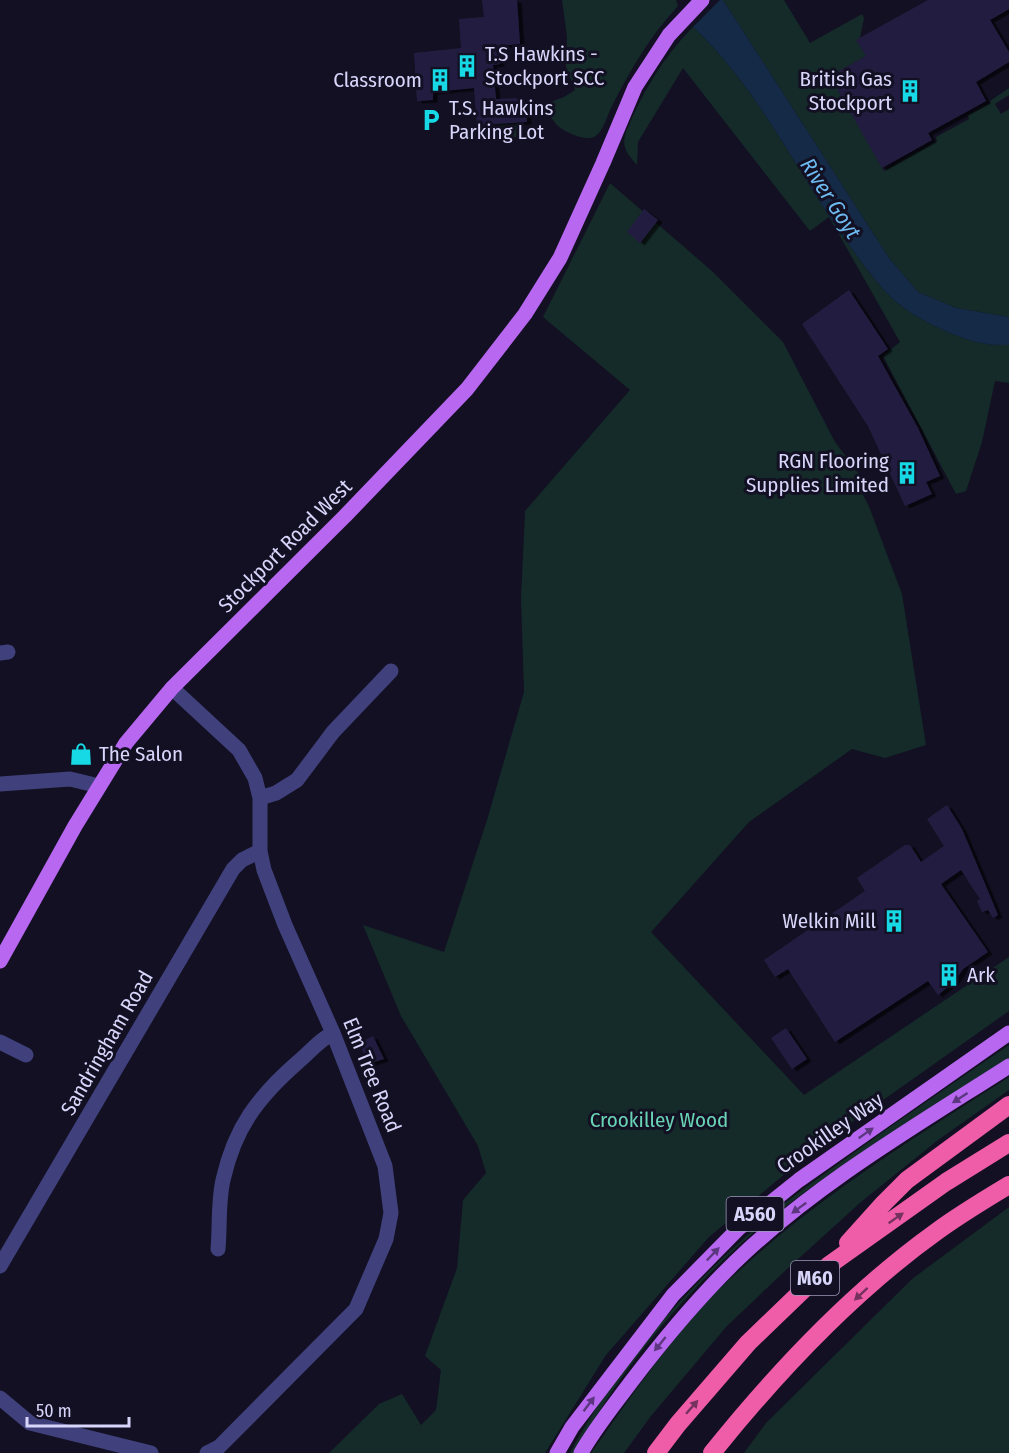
<svg xmlns="http://www.w3.org/2000/svg" width="1009" height="1453" font-family="'Fira Sans Condensed',sans-serif">
<style>
.green{fill:#142b29}
.water{fill:#152a47}
.building{fill:#241e41;filter:url(#shadow)}
.lines{fill:none;stroke-linecap:round;stroke-linejoin:round}
.minor{stroke:#40407c;stroke-width:15}
.major{stroke:#b767f0;stroke-width:15}
.highway{stroke:#ef5ca8;stroke-width:18}
.oneway{fill:#5c377f}
.oneway2{fill:#75325e}
.labels{text-anchor:middle;stroke-width:6;stroke-linejoin:round;paint-order:stroke}
.shield{fill:#121022;stroke:#9d9aba;stroke-width:1.5}
.shield-label{font-size:20px;font-weight:bold;fill:#d8d5fb}
.poi-label{font-size:21px;fill:#d8d5fb;stroke:#121022;text-anchor:start}
.street-label{font-size:21px;fill:#d8d5fb;stroke:#121022}
.park-label{font-size:21px;fill:#68d3b5;stroke:#121022}
.water-label{font-size:22px;font-style:italic;fill:#6db9f0;stroke:#121022}
</style>
<defs>
<filter id="shadow"><feDropShadow dx="4.5" dy="2.5" stdDeviation="0" flood-color="#0009"/></filter>
</defs>
<rect width="100%" height="100%" fill="#121022"/>
<path class="green" d="M562 0H676L678 6C650 36 631 69 612 106 607 115 604 132 594 137 584 141 563 132 556 124 551 118 547 111 543 105L564 97 575 90 566 67 567 37Z
M723 0H784L810 43 862 14 864 18 860 38 857 41 866 56 830 76 884 171 937 141 936 137 969 119 968 115 991 103 990 101 1009 88V95L995 104 1001 114 1009 109V317L956 308 918 292 889 258Z
M693 27C758 87 796 171 847 242 861 261 875 282 893 299 912 317 955 338 982 343 991 345 1000 345 1009 345V383L995 381 982 442 966 491 956 494 883 356 900 342 829 217 810 231 683 68 638 142 637 165C627 154 621 147 626 132 642 93 663 57 693 27Z
M517 123 518 137 471 139 470 126Z
M610 183 712 271 783 342 835 442 863 479 857 484 868 504 902 594 926 745 885 758 852 749 749 822 651 932 804 1095 1009 957V1011L821 1144 709 1237 606 1355 545 1453H329L379 1404 402 1394 421 1425 436 1410 441 1370 425 1356 457 1268 463 1200 486 1173 478 1146 401 1016 363 925 444 952 487 820 524 692 521 598 525 511 630 390 543 317Z
M1009 1045V1059C933 1108 854 1154 782 1209 702 1271 622 1364 575 1453H570C614 1370 681 1294 751 1232 779 1206 810 1184 841 1162 896 1122 952 1084 1009 1045Z
M1009 1077V1090L938 1140 861 1202 786 1270 727 1326 651 1416 624 1453H591C627 1402 662 1351 704 1304 716 1291 730 1279 743 1267 824 1193 917 1136 1009 1077Z
M1009 1207V1453H744L766 1423 912 1279Z"/>
<path class="water" d="M720 0H723L889 258 918 292 956 308 1009 317V345C1000 345 991 345 982 343 955 338 912 317 893 299 875 282 861 261 847 242 796 171 758 87 693 27Z"/>
<path class="building" d="M482 0H517L520 44 498 46 500 64 493 65 496 99 521 98 522 107H526L527 122 477 125 474 88 433 92V100L417 101 414 53 461 48 459 19 484 17Z
M928 0H1009V9L990 20 1009 52V62L976 82 986 101 928 133 932 140 882 168 830 76 866 56 856 40Z
M644 209 658 220 640 243 627 232Z
M849 290 888 349 878 356 918 428 940 476 926 482 932 494 905 506 868 426 802 324Z
M947 805 962 829 998 915 993 918 988 910 982 912 977 901 980 899 961 870 941 884 988 952 963 969 955 981 938 995 928 981 835 1042 788 969 775 977 764 960 865 891 857 878 905 845H910L921 862 944 846 927 819Z
M786 1028 807 1059 792 1069 771 1038Z
M373 1036 384 1059 368 1064 359 1043Z"/>
<g class="lines">
<path class="minor" d="M0 653 8 652
M172 688 239 750 255 778 260 798V851L264 870 285 925 333 1033 385 1166 391 1213 386 1239 356 1309 219 1447 207 1453
M0 784 70 779 99 786
M260 798 276 793 297 780 333 732 391 671
M0 1042 26 1055
M218 1249C220 1227 218 1202 223 1180 235 1127 258 1097 298 1062 310 1052 319 1040 333 1033
M0 1266 233 869 242 860 260 851
M0 1398 30 1423 151 1453"/>
<path class="major" d="M0 961 75 826 126 743 172 688 345 516 467 389 525 314 560 258 603 163 635 87 669 35 702 0
M557 1453 572 1427 673 1295 738 1229 799 1180 1009 1033
M581 1453C595 1428 614 1405 631 1382 663 1340 697 1299 735 1262 814 1185 917 1125 1009 1066"/>
<path class="highway" d="M848 1243 884 1203 907 1180 1009 1105
M656 1453 678 1424 748 1343 829 1265 946 1182 1009 1143
M712 1453C777 1372 851 1293 936 1232 959 1215 984 1200 1009 1185"/>
</g>
<defs><path id="oneway-solid" d="M-6-.8H1V-3.2L6.5 0L1 3.2V.8H-6Z" transform="scale(1.5)"/></defs>
<g class="oneway">
<use href="#oneway-solid" transform="translate(960 1098) rotate(147)"/>
<use href="#oneway-solid" transform="translate(866 1133) rotate(-35)"/>
<use href="#oneway-solid" transform="translate(799 1208) rotate(144)"/>
<use href="#oneway-solid" transform="translate(713 1254) rotate(-46)"/>
<use href="#oneway-solid" transform="translate(660 1344) rotate(129)"/>
<use href="#oneway-solid" transform="translate(589 1404) rotate(-53)"/>
</g>
<g class="oneway2">
<use href="#oneway-solid" transform="translate(896 1218) rotate(-35)"/>
<use href="#oneway-solid" transform="translate(861 1294) rotate(137)"/>
<use href="#oneway-solid" transform="translate(692 1407) rotate(-49)"/>
</g>
<defs>
<g id="building-bare" transform="scale(1.8)"><path d="M-4-6H4V6H1V3H-1V6H-4ZM-2.5-4.3h1.7v1.8h-1.7ZM.8-4.3h1.7v1.8H.8ZM-2.5-1h1.7V.8h-1.7ZM.8-1h1.7V.8H.8Z" fill="#17d8e5" stroke="#121022" stroke-width="2.5" paint-order="stroke"/></g>
<g id="parking-bare" transform="scale(1.8)"><path d="M-3.5-5.5H1a3.5 3.5 0 0 1 0 7H-1V5.5H-3.5ZM-1-3.4V-.6H.8a1.4 1.4 0 0 0 0-2.8Z" fill="#17d8e5" stroke="#121022" stroke-width="2.5" paint-order="stroke"/></g>
<g id="shop-bare" transform="scale(1.8)"><path d="M-5-2.5h2.3a2.7 3.5 0 0 1 5.4 0H5L5.5 6h-11ZM-1.5-2.5h3a1.5 2.3 0 0 0-3 0Z" fill="#17d8e5" stroke="#121022" stroke-width="2.5" paint-order="stroke"/></g>
</defs>
<g fill-rule="evenodd">
<use href="#building-bare" x="467" y="66"/>
<use href="#building-bare" x="440" y="80"/>
<use href="#building-bare" x="910" y="91"/>
<use href="#parking-bare" x="431" y="120"/>
<use href="#building-bare" x="907" y="473"/>
<use href="#shop-bare" x="81" y="754"/>
<use href="#building-bare" x="894" y="921"/>
<use href="#building-bare" x="949" y="975"/>
</g>
<g class="labels">
<g class="shield">
<rect x="726.5" y="1197" width="57" height="34" rx="4.5"/>
<rect x="791" y="1261" width="48" height="34" rx="4.5"/>
</g>
<g class="shield-label">
<text x="755" y="1221">A560</text>
<text x="815" y="1285">M60</text>
</g>
<g class="poi-label">
<text x="485" y="61">T.S Hawkins -<tspan x="485" dy="24">Stockport SCC</tspan></text>
<text x="892" y="86" text-anchor="end">British Gas<tspan x="892" dy="24">Stockport</tspan></text>
<text x="422" y="87" text-anchor="end">Classroom</text>
<text x="449" y="115">T.S. Hawkins<tspan x="449" dy="24">Parking Lot</tspan></text>
<text x="889" y="468" text-anchor="end">RGN Flooring<tspan x="889" dy="24">Supplies Limited</tspan></text>
<text x="99" y="761">The Salon</text>
<text x="876" y="928" text-anchor="end">Welkin Mill</text>
<text x="967" y="982">Ark</text>
</g>
<g class="street-label">
<text transform="translate(285 546) rotate(-45)" y="7">Stockport Road West</text>
<text transform="translate(107 1043) rotate(-60)" y="7">Sandringham Road</text>
<text transform="translate(372 1075) rotate(68)" y="7">Elm Tree Road</text>
<text transform="translate(830 1133) rotate(-35)" y="7">Crookilley Way</text>
</g>
<g class="park-label">
<text x="659" y="1127">Crookilley Wood</text>
</g>
<g class="water-label">
<text transform="translate(831 198) rotate(57)" y="8">River Goyt</text>
</g>
</g>
<path d="M27 1417v9h102v-9" fill="none" stroke="#d8d5fb" stroke-width="3"/>
<text x="36" y="1417" font-size="18" fill="#d8d5fb" stroke="#121022" stroke-width="4.5" paint-order="stroke">50 m</text>
</svg>
